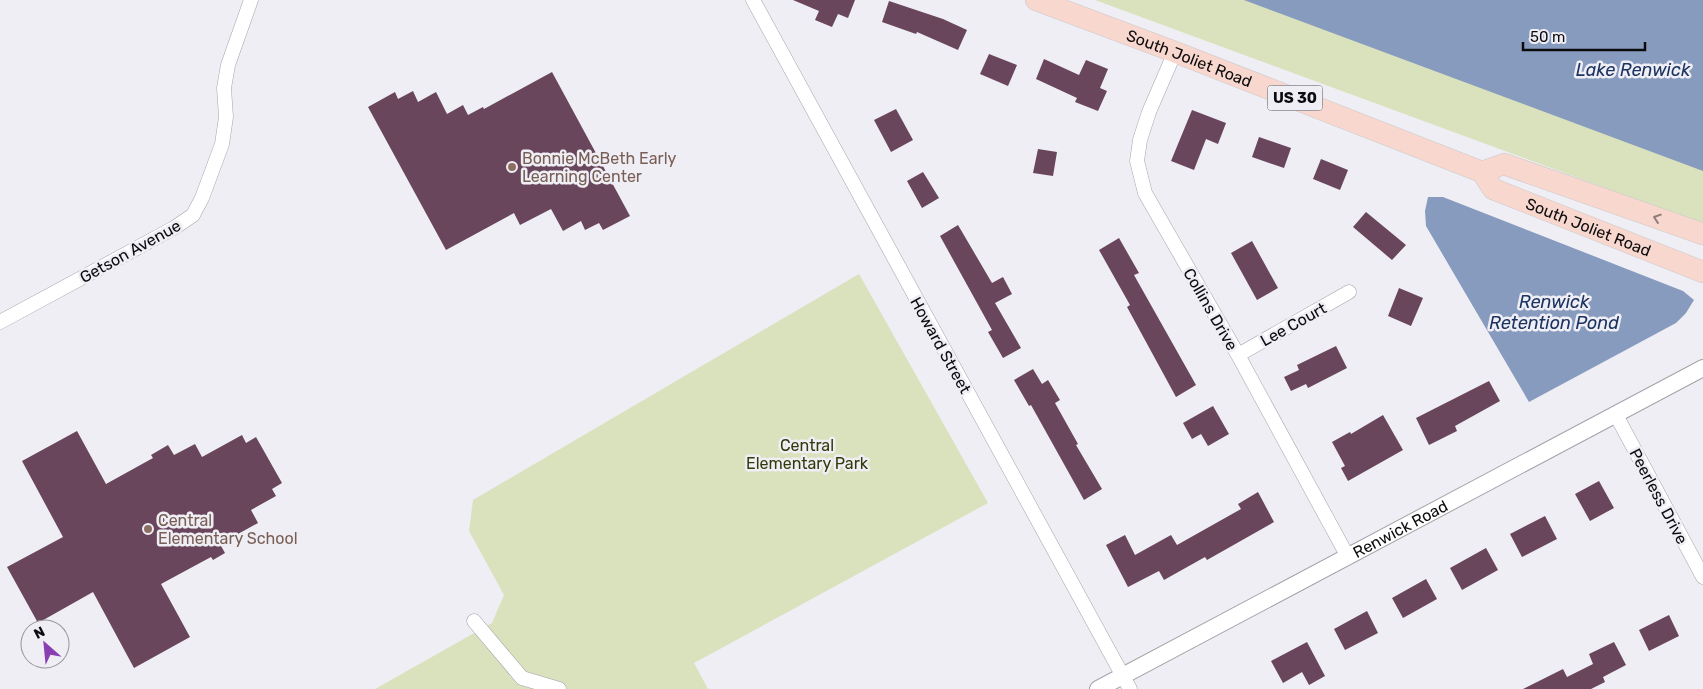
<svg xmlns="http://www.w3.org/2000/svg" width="1703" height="689" font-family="Rubik,sans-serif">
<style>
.green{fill:#d9e2bc}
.water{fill:#879bbf}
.building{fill:#69465b}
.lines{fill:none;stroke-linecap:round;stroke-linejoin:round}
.minor-casing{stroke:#a4a3a9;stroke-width:15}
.tertiary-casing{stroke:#a4a3a9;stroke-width:18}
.primary-casing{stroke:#cacaca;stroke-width:22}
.minor{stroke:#fff;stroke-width:14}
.tertiary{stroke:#fff;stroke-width:16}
.primary{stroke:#f8d7ce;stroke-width:21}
.oneway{stroke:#8e7c78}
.education-dot{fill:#8d6e63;stroke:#efeef5;stroke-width:2}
.labels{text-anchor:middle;stroke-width:5;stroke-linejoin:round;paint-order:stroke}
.shield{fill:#efeef5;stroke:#505053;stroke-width:1}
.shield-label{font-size:15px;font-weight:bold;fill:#0c0c0e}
.street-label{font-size:16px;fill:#0c0c0e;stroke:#efeef5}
.education-label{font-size:16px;fill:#785e54;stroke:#efeef5;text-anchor:start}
.park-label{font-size:16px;fill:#323a08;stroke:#efeef5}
.water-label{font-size:18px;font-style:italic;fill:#1a3361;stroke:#efeef5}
</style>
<rect width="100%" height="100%" fill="#efeef5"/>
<path class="green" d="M1095 0H1703V224Z
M859 274 988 503 694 663 708 689H375L492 623 504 595 469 531 473 500Z"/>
<path class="water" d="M1244 0H1703V171Z
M1428 197H1443L1683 291 1694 300 1686 313 1676 323 1529 402 1426 226 1425 211Z"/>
<path class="building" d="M793 0H855L848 18 838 14 832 27 815 20 819 11Z
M889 1 943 19 967 30 958 50 917 32 916 34 882 22Z
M989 54 1017 65 1008 86 980 74Z
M1044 59 1079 75 1086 60 1108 69 1100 88 1107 91 1098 111 1075 102 1077 98 1036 79Z
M552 72 630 216 603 230 599 223 585 230 581 221 563 231 551 209 520 225 514 213 446 250 368 107 395 92 398 99 413 91 418 102 436 92 447 114 463 105 468 115 483 107 484 109Z
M896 109 913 140 891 152 874 120Z
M1192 110 1226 123 1218 144 1206 139 1194 170 1171 161Z
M1259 137 1291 148 1284 168 1252 157Z
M1038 149 1057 152 1053 176 1033 173Z
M1321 159 1348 170 1340 190 1313 179Z
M923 172 939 198 922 208 907 181Z
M1366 212 1406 245 1392 260 1353 227Z
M958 225 992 283 1003 277 1012 294 995 303 1021 348 1003 358 988 332 992 330 940 236Z
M1119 238 1139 273 1134 275 1196 385 1176 397 1127 307 1130 305 1099 250Z
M1252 241 1278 288 1257 300 1231 253Z
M1399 288 1423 298 1411 326 1388 316Z
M1336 346 1347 368 1308 388 1306 384 1291 391 1284 377 1299 370 1297 365Z
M1033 369 1042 384 1048 380 1060 400 1055 403 1078 444 1076 445 1102 489 1084 500 1031 405 1029 406 1014 380Z
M1489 381 1500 401 1455 426 1457 431 1429 445 1416 418Z
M1213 406 1229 434 1208 446 1201 434 1192 439 1183 423Z
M1383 415 1403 450 1348 481 1341 468 1345 466 1332 442 1350 432 1351 434Z
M77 431 106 484 153 458 151 455 168 445 174 455 195 444 202 457 242 435 246 443 256 437 282 483 272 489 276 496 251 510 258 523 220 544 225 553 213 560 211 557 161 584 190 637 134 668 93 592 38 623 7 567 63 537 22 461Z
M1599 481 1614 508 1590 521 1575 494Z
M1258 492 1274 522 1207 560 1205 557 1164 580 1159 571 1128 587 1106 545 1125 535 1135 555 1171 535 1177 545 1241 509 1238 504Z
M1545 516 1557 539 1522 557 1510 534Z
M1486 548 1498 570 1462 590 1450 568Z
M1426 579 1437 599 1403 618 1392 598Z
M1367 611 1378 633 1345 650 1334 629Z
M1669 615 1679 636 1649 651 1639 630Z
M1307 642 1325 676 1309 685 1302 672 1283 683 1271 661Z
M1614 642 1626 665 1603 677 1605 682 1591 689H1523L1563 669 1567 677 1593 664 1589 654Z"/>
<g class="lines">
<g class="minor-casing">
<path id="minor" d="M753 0 1130 689
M1175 52 1149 112 1140 140 1137 161 1145 193 1238 355 1348 557
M0 322 174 228 193 215 202 198 222 144 226 117 224 88 228 65 251 0
M1238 355 1349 292
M1616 415 1703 577
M474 621 522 678 559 689"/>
</g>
<g class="tertiary-casing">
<g id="tertiary">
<path id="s1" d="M1098 689 1703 368"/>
</g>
</g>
<g class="primary-casing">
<g id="primary">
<path id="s2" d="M1036 0 1175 52 1482 172 1493 189 1703 272"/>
<path d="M1482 172 1504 164 1703 234"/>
</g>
</g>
<use href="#minor" class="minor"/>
<use href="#tertiary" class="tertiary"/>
<use href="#primary" class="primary"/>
</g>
<defs><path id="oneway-chevron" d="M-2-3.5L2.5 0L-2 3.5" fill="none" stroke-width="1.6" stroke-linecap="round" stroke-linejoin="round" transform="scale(1.25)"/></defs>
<use class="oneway" href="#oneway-chevron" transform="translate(1657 218) rotate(-161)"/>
<g class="education-dot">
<circle cx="512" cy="167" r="5"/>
<circle cx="148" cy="529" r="5"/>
</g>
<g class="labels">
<rect class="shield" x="1267.5" y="85.5" width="55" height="25" rx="4"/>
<g class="shield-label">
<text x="1295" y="103">US 30</text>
</g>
<g class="street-label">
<text dy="6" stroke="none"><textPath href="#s2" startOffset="164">South Joliet Road</textPath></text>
<text dy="6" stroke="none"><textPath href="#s2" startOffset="601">South Joliet Road</textPath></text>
<text transform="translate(130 251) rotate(-29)" y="6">Getson Avenue</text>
<text transform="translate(1211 309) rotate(60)" y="6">Collins Drive</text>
<text transform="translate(1293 324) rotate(-29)" y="6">Lee Court</text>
<text transform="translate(941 345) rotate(61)" y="6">Howard Street</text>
<text transform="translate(1659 496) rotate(62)" y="6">Peerless Drive</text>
<text dy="6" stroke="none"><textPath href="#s1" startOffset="342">Renwick Road</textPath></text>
</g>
<g class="education-label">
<text x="522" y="164">Bonnie McBeth Early<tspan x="522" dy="18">Learning Center</tspan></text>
<text x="158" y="526">Central<tspan x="158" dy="18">Elementary School</tspan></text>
</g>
<g class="park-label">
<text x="807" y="451">Central<tspan x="807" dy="18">Elementary Park</tspan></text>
</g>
<g class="water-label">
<text x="1633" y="76">Lake Renwick</text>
<text x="1554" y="308">Renwick<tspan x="1554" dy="21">Retention Pond</tspan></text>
</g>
</g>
<g transform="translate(45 644) rotate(333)"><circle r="24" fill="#efeef5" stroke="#949499"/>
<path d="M0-4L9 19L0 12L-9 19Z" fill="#8940b2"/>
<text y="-8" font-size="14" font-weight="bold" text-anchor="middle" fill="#0c0c0e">N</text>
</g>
<path d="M1523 42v8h122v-8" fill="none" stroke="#0c0c0e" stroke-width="2.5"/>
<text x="1530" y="42" font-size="15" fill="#0c0c0e" stroke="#efeef5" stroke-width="4" paint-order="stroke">50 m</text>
</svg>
